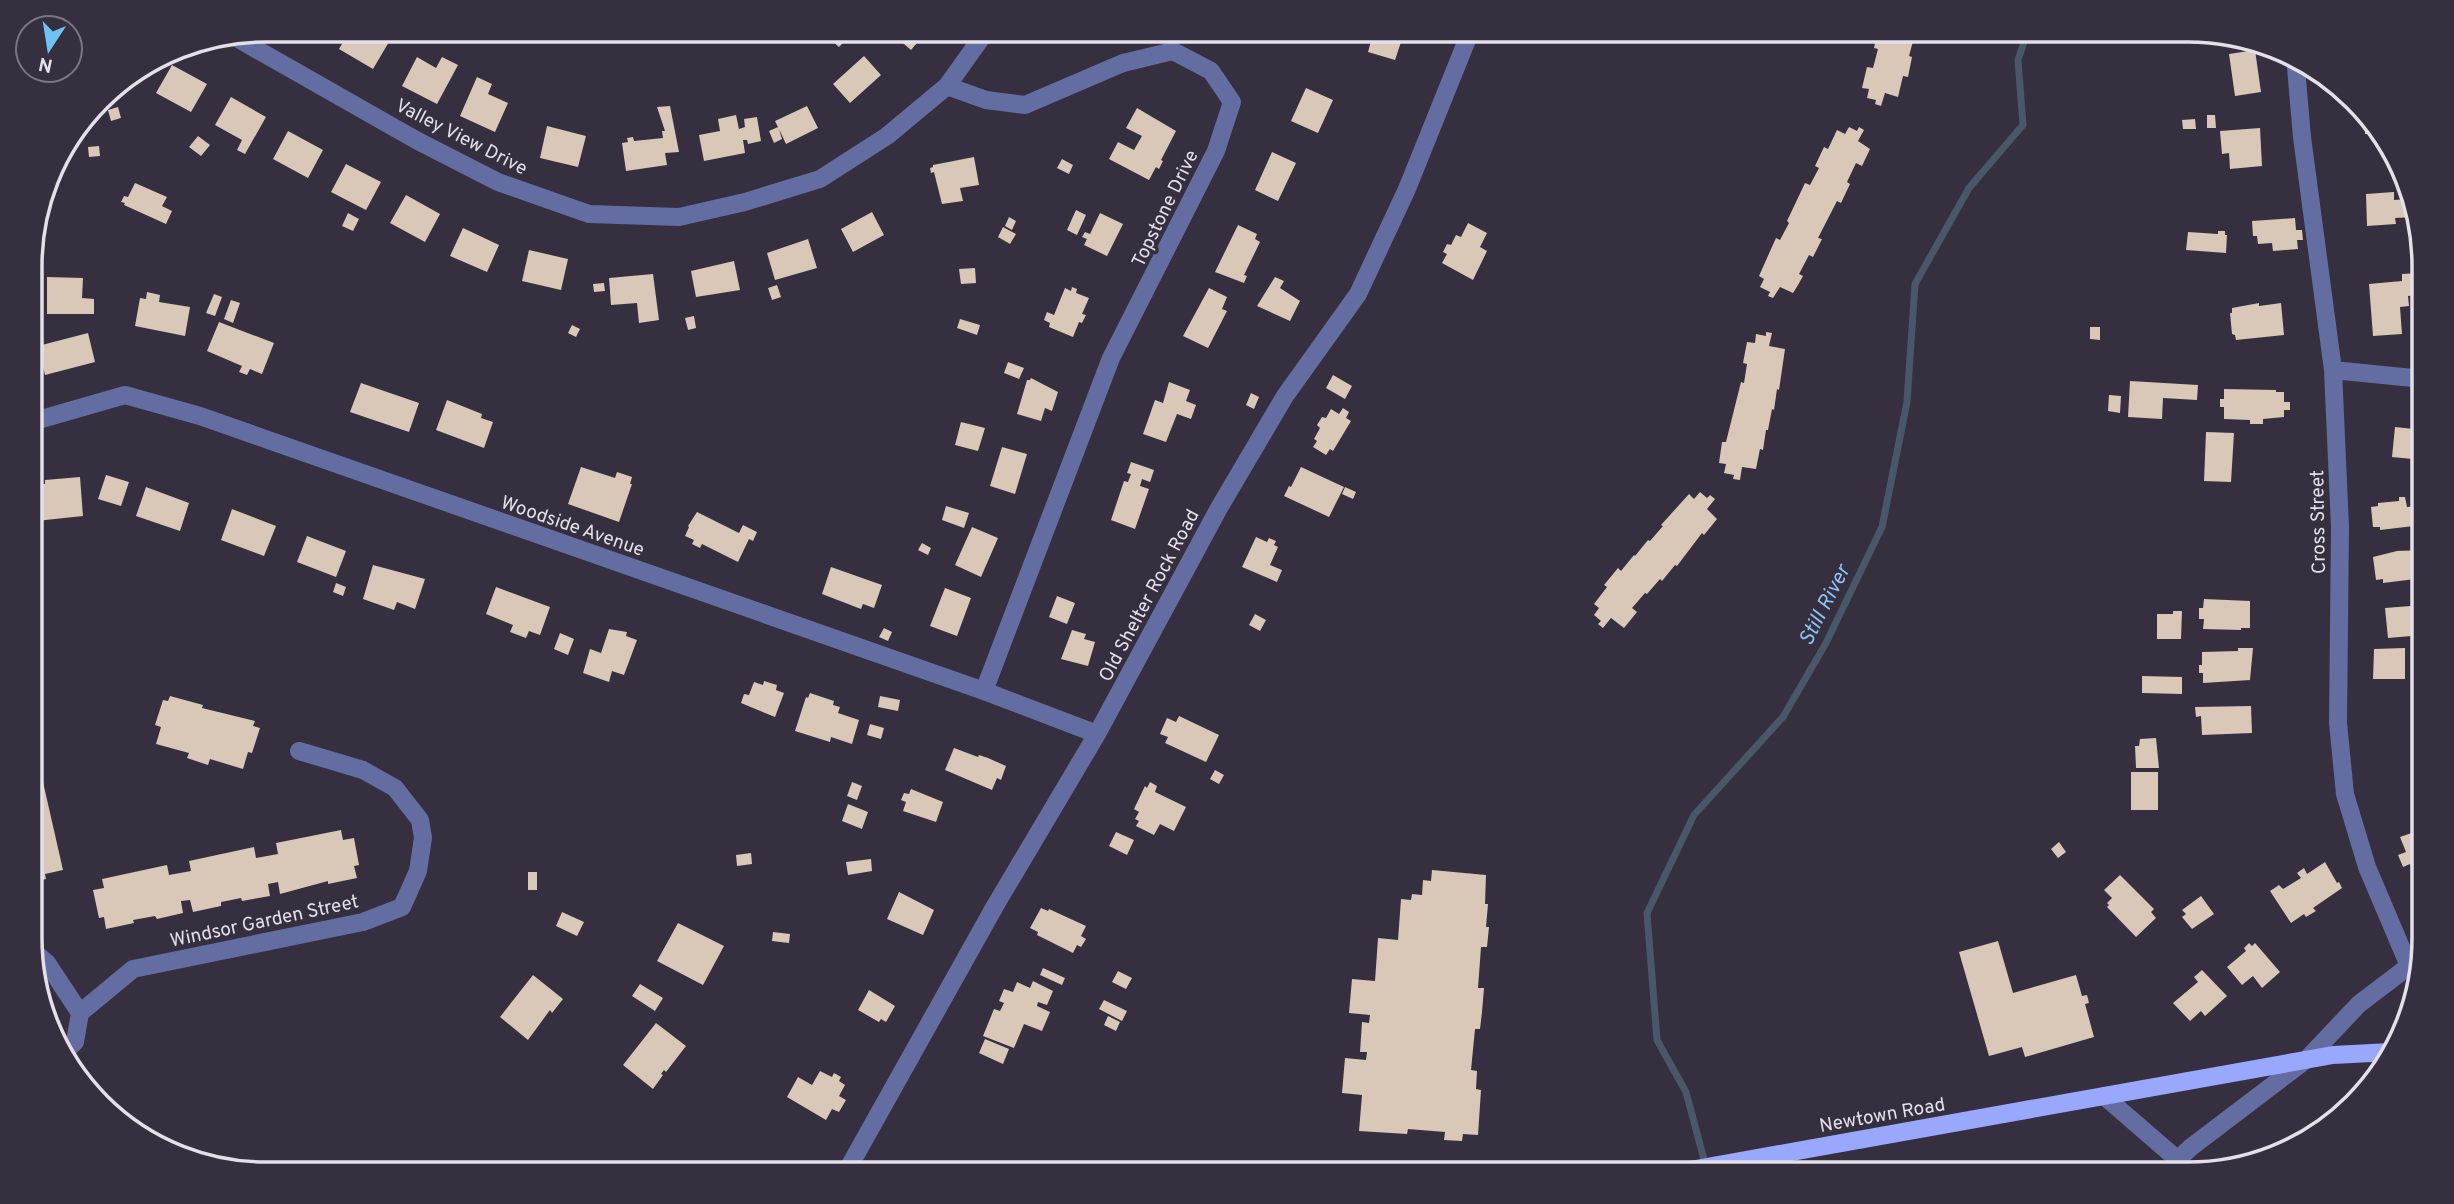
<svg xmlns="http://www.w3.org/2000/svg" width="2454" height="1204" font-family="Overpass,sans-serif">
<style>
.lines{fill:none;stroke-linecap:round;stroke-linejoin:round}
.stream{stroke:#485868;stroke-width:7}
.building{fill:#d9c8b8}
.minor{stroke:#646da1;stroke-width:18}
.major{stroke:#99a7fd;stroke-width:18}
.labels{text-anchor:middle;stroke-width:7;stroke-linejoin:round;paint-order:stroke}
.street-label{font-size:19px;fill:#e3e0ea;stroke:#352f3f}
.water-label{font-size:21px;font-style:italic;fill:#8cc4f5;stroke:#352f3f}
.rim{fill:none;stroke:#e3e0ea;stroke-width:3.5}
</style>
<rect width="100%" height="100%" fill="#352f3f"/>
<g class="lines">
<path class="stream" d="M1706 1167 1686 1092 1657 1040 1647 913 1694 815 1783 717 1826 643 1882 527 1907 402 1915 284 1969 188 2023 125 2018 60 2028 30"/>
</g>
<path class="building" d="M350 30 371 31 396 30 373 69 339 49Z
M827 30H852L854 31 839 47 824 34Z
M891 30H928L911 50 890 32Z
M1270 30 1279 33 1272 41 1266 35Z
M1374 30H1405L1395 60 1368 52Z
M1878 30H1916L1909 56 1912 57 1908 77 1903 76 1898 97 1885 93 1881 106 1875 104 1876 100 1867 98 1869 89 1862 88 1867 67 1873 68 1878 49 1874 48Z
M2141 33 2151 34V42L2141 41Z
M2255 50 2261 92 2235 96 2229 54Z
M864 56 881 75 850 103 833 84Z
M417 57 436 68 442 57 458 65 437 104 402 86Z
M172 65 207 84 191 112 156 93Z
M477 77 492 84 488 94 508 103 495 132 460 116Z
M1306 88 1333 100 1318 133 1291 121Z
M231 97 266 117 245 154 237 150 242 140 215 125Z
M670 106 679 152 665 153 667 165 626 171 622 143 628 142 627 138 633 137 634 141 663 138 662 131H665L657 107Z
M807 106 818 128 786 144 779 129 782 139 774 143 769 131 778 127 775 121Z
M118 107 121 118 111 121 108 110Z
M1137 108 1176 131 1161 160 1163 161 1159 169 1156 167 1149 180 1109 159 1118 142 1134 150 1142 136 1126 128Z
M2364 113 2376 123 2380 134H2365Z
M736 115 739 129 745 127 744 119 757 117 761 141 748 144 747 140H743L745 153 704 161 699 135 720 131 718 119Z
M2207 115H2215L2216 128H2207Z
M2195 119 2196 129H2183L2182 120Z
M547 126 586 136 578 167 540 158Z
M1849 127 1857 131 1859 127 1864 130 1858 141 1870 149 1862 166 1856 163 1847 182 1850 184 1841 203 1837 201 1818 238 1822 239 1813 257 1809 255 1799 274 1803 276 1798 285 1793 293 1780 287 1773 298 1768 296 1770 292 1760 287 1764 279 1759 276 1767 258 1776 238 1780 240 1789 223 1787 221 1805 183 1810 185 1819 168 1815 166 1824 147 1828 149 1837 130 1845 134Z
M2260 128 2262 166 2230 169 2229 153 2222 154 2220 131Z
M288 131 323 150 308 178 273 159Z
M198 136 210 145 201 156 189 147Z
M99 146 100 156 89 157 88 147Z
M1272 152 1296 163 1278 201 1255 190Z
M974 157 979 185 960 188 963 201 942 204 934 172 931 173 930 168 933 167V165Z
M1062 159 1073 165 1069 174 1057 168Z
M346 164 381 182 366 210 331 192Z
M135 183 167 197 162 206 172 211 166 224 124 205 125 203 121 202 124 196 128 197Z
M2394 192V200L2407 199 2415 217 2395 218 2396 224 2367 226 2366 194Z
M406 195 440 214 425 242 390 223Z
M1076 210 1086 215 1077 235 1067 230Z
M872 212 884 235 853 252 841 229Z
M348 213 359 219 353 231 342 226Z
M1100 213 1123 224 1107 256 1084 245 1087 239 1082 237 1085 232 1090 234Z
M1009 217 1016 221 1012 230 1005 226Z
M2295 218 2296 230H2302L2303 240H2297L2298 249 2273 251 2272 243 2258 244 2257 236H2253L2252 221Z
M1468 223 1487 233 1480 247 1487 251 1473 280 1442 263 1447 254 1443 252 1447 244 1451 245 1456 235 1461 237Z
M1238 225 1257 234 1255 239 1260 242 1244 275 1247 276 1244 283 1215 272Z
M1003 227 1016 234 1010 244 998 237Z
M463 228 499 245 487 272 450 256Z
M2218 231H2225V235H2227L2226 253 2186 250 2188 232 2218 234Z
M808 239 817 268 775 280 767 253Z
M529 250 568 259 561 290 522 281Z
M734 261 740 290 696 297 691 271Z
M975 268 976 283 961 284 959 269Z
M2420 273 2421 295 2408 296 2409 306 2400 307 2402 334 2373 336 2369 284 2402 281V274Z
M653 274 659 320 639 323 637 303 611 305 609 278Z
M47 277 83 278 82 298 94 299V314H47Z
M1275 277 1284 281 1280 288 1300 301 1290 321 1257 306Z
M604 283 605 291 594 292 593 284Z
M777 285 781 297 772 300 768 288Z
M1072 287 1077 289 1076 293 1089 298 1082 314 1086 315 1082 323 1079 322 1073 337 1049 327 1050 323 1044 320 1047 312 1054 315 1065 288 1071 291Z
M1209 288 1227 297 1222 309 1227 311 1208 348 1183 336Z
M147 292 160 295 159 302 190 307 185 336 135 326 140 298 146 299Z
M214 294 222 297 215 316 206 313Z
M231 300 240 303 233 323 224 319Z
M2259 303V306L2281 303 2284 335 2236 340 2235 335 2232 334 2230 313H2232V308Z
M694 316 696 328 688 330 685 318Z
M960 319 980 325 977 335 957 328Z
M219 322 274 343 262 374 250 369 247 375 239 372 242 366 207 351Z
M572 325 580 329 576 337 568 333Z
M2090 327H2100V340L2090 339Z
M1766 332 1772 333 1769 346 1785 349 1779 390 1777 389 1774 410 1772 409 1768 430H1766L1763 450 1760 449 1756 469 1742 467 1740 480 1733 479 1734 475 1724 473 1726 464 1719 463 1722 442H1726L1741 382 1744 383 1747 364 1743 363 1747 342 1755 343 1756 334 1766 336Z
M88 333 95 362 45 375 38 346Z
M1008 362 1024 368 1019 379 1004 373Z
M1333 375 1352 386 1345 399 1326 388Z
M1031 378 1058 392 1052 411 1045 408 1041 421 1017 414 1027 380H1030Z
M2130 381 2198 385 2197 400 2163 398 2162 419 2128 417Z
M1169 382 1190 390 1186 401 1196 405 1191 419 1177 414 1166 442 1143 434 1155 400 1163 403Z
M361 383 419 403 409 432 350 412Z
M2224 389 2276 390V392H2284V402H2290V410H2284V417L2263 419V424H2250V420L2224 419V407H2220V399H2224Z
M1251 393 1259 397 1254 409 1246 405Z
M2109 395 2121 396 2120 413 2108 411Z
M447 400 482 414 481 418 493 422 484 448 436 430Z
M1343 408 1349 412 1346 418 1351 421 1333 451 1330 449 1326 455 1313 447 1317 441 1314 439 1320 428 1317 425 1322 417 1326 418 1331 409 1339 414Z
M961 422 985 428 978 451 955 445Z
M2395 427 2423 430V460L2392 457Z
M2206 432 2234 433 2231 482 2204 481Z
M1002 447 1027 454 1015 494 990 486Z
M1131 462 1154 470 1150 482 1142 479 1140 486 1149 489 1135 529 1111 520 1124 481 1128 482 1131 474 1127 473Z
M581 467 615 478 617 472 632 477 630 484H632L619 522 568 504Z
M1301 467 1344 487 1329 517 1284 496 1289 486 1291 487Z
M106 475 129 482 121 506 98 499Z
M80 477 83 516 36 521 33 485 45 484V480Z
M146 487 189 503 180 531 136 516Z
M1345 487 1356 492 1353 499 1342 494Z
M1700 492 1707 498 1710 495 1715 499 1707 509 1717 519 1704 535 1702 533 1677 566 1675 565 1662 581 1660 579 1647 594 1645 593 1632 608 1637 612 1624 628 1611 618 1603 628 1598 624 1601 621 1594 615 1599 608 1594 604 1607 587 1604 585 1618 568 1621 571 1634 555 1635 556 1648 540 1650 541 1663 526 1661 525 1689 494 1694 499Z
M2399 497H2405L2407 507 2420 506 2422 525 2380 530V527H2373L2371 507 2378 506V503L2399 501Z
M946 506 969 513 964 528 942 520Z
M232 509 276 526 264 556 221 540Z
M697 512 739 533 743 525 757 532 753 541 749 539 738 562 702 544 700 548 692 544 694 540 685 536 689 527 688 526Z
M972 527 998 538 981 577 955 565Z
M307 536 346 551 336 577 297 562Z
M1256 537 1267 542 1269 538 1276 541 1274 545 1278 547 1270 565 1282 570 1277 582 1242 567Z
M922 543 931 548 928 555 918 550Z
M2423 550V578L2383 583V579L2376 580 2373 557 2397 551Z
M373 565 425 579 415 609 397 602 394 610 363 599Z
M831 567 882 585 874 608 863 604 861 609 822 594Z
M336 583 346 587 343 596 333 592Z
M496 587 550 607 540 635 529 631 526 638 510 632 513 625 486 614Z
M945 588 971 598 957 636 930 626Z
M1057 596 1075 603 1067 624 1049 617Z
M2204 599 2250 601V628H2241V630L2203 629 2204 619H2199V608H2203Z
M2423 605V635L2388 638 2385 608Z
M2173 611H2182L2181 639H2157V614H2173Z
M1255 614 1266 620 1260 631 1249 625Z
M884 628 892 632 888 641 879 637Z
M609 629 627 632 626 636 637 640 624 675 612 671 609 682 583 673 590 649 601 653Z
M1072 630 1086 634 1084 639 1095 642 1088 666 1061 659Z
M560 633 574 639 568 655 554 649Z
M2238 648H2253L2250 680 2203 683V673H2199V665H2202V652L2238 651Z
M2405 648V679H2373L2374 649Z
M2142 676 2182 677V694L2142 693Z
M764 681 777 685 776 690 784 693 775 717 741 703 744 694 749 695 754 682 763 685Z
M810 693 834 701 833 705 840 707 838 713 859 720 852 744 831 737 830 742 795 731 806 697 808 698Z
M170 696 203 705 202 708 255 721 253 726 260 728 252 753 248 752 243 769 210 759 208 765 187 758 189 753 156 744 161 727 155 725 163 700 168 701Z
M880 696 900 700 898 711 878 707Z
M2251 706 2252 733 2202 735 2201 716 2196 717 2195 707Z
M1179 716 1219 735 1206 762 1165 743 1168 737 1160 734 1167 718 1176 722Z
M870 724 884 728 881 739 867 735Z
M31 734 41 773 31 775Z
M2156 738 2159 768H2136L2135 746H2139L2140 739Z
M954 748 978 757 979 755 988 758 1006 766 1001 780 997 778 992 790 945 770Z
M1215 770 1224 775 1219 784 1210 779Z
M2131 772H2158V810H2131Z
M43 782 63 870 45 874 46 879 32 882 31 784Z
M852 782 862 786 857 800 847 796Z
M1150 782 1157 786 1155 792 1186 807 1174 831 1160 824 1154 835 1136 826 1139 821 1135 819 1139 812 1134 809 1145 786 1147 788Z
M911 789 943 802 936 822 903 811 906 802 901 800 904 793 909 794Z
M848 804 868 812 862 829 842 821Z
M2423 829 2424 873 2415 877 2410 864 2403 867 2398 855 2406 852 2400 837Z
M341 830 343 840 354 838 359 865 354 866 357 878 328 884V881L280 894 278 882 268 884 270 896 242 901 241 898 221 902V906L193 912 190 900 181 901 183 913 157 919 155 916 133 920 134 923 106 929 104 917 99 918 93 890 104 888 102 879 167 865 169 875 191 871 189 861 254 847 256 858 278 854 276 843Z
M1116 832 1134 840 1127 855 1109 846Z
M2059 842 2066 852 2058 858 2051 849Z
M751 853 752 864 737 866 736 855Z
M871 859 872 871 848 875 846 862Z
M2325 862 2337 883 2339 882 2342 888 2313 908 2316 911 2306 917 2304 914 2291 923 2270 891 2279 885 2283 889 2301 878 2297 873 2304 868 2307 874Z
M1432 870 1486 875 1485 904H1488L1486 927H1489L1487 947H1481L1478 988H1484L1482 1012 1480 1029H1475L1471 1070 1477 1071 1476 1089 1481 1090 1478 1135 1463 1134 1462 1141 1444 1140 1445 1132 1408 1129 1407 1134 1359 1131 1362 1095 1342 1093 1345 1058 1366 1060 1367 1052H1360L1362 1022 1369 1023 1370 1015 1349 1013 1352 979 1375 981 1378 938 1398 940 1401 899 1411 900 1412 894 1422 895 1423 880 1431 881Z
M528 872H537V890H528Z
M2120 875 2154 909 2151 912 2156 918 2136 937 2107 907 2109 905 2107 903 2112 898 2104 890Z
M899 892 934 910 923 935 887 919Z
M2201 896 2214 914 2192 929 2182 917 2186 914 2182 910Z
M1041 908 1048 911 1049 909 1086 926 1081 936 1086 939 1081 947 1077 945 1073 953 1037 935 1038 932 1030 928Z
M562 912 584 922 577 936 556 926Z
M678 923 724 946 703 985 657 961Z
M773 932 790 934 789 943 772 941Z
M1998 941 2013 993 2076 975 2082 996 2087 995 2089 1003 2085 1004 2094 1037 2025 1057 2022 1047 1989 1056 1959 952Z
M2249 943 2252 946 2255 943 2280 972 2262 988 2253 976 2242 985 2227 967 2246 951 2244 948Z
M1043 968 1065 978 1062 985 1040 975Z
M2202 970 2227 996 2205 1016 2201 1011 2190 1021 2173 1003 2198 982 2194 977Z
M1118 971 1132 978 1126 989 1112 982Z
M533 975 563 999 552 1013 550 1010 528 1040 500 1017Z
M1033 981 1053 991 1047 1005 1038 1002 1037 1006 1050 1012 1042 1031 1024 1024 1014 1048 983 1036 994 1009 1000 1011 1004 1003 999 1001 1004 989 1013 992 1017 982 1030 988Z
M640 984 663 998 655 1011 632 996Z
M869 990 895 1006 886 1022 881 1019 879 1022 858 1010Z
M1104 1000 1127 1011 1122 1021 1099 1009Z
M1108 1016 1120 1022 1116 1031 1104 1025Z
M656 1023 686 1046 666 1072 664 1070 661 1074 663 1075 653 1089 623 1065Z
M985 1039 1009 1049 1003 1064 979 1053Z
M820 1071 832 1077 834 1073 841 1077 839 1081 845 1085 839 1096 846 1100 839 1112 832 1109 826 1120 787 1097 798 1077 812 1085Z"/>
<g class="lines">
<path class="minor" d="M233 36 416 140 498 182 589 214 679 217 745 202 820 179 887 136 947 86 987 30
M2295 56 2302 137 2333 370 2340 527 2338 723 2345 794 2367 867 2409 966 2416 975
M947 86 986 100 1025 105 1123 63 1173 51 1211 71 1232 102 1216 151 1111 358 984 691
M2333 370 2423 379
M31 422 125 395 200 416 984 691 1097 734
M32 950 47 963 80 1013 133 969 363 922 402 907 418 871 423 838 420 820 395 788 363 770 299 751
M66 1051 75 1042 80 1013
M2104 1096 2178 1160
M845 1174 995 906 1097 734 1219 508 1285 396 1358 294 1407 189 1471 30
M2163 1174 2190 1148 2307 1059 2359 1004 2409 966 2419 962"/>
<path class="major" d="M1668 1174 2333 1055 2391 1052"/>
</g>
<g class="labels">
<g class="street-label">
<text transform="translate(462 136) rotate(27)" y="7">Valley View Drive</text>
<text transform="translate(1164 208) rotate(-64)" y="7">Topstone Drive</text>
<text transform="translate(2317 522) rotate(-91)" y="7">Cross Street</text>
<text transform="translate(573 525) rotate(19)" y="7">Woodside Avenue</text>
<text transform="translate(1148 595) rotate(-62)" y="7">Old Shelter Rock Road</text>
<text transform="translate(264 920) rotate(-12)" y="7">Windsor Garden Street</text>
<text transform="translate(1882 1114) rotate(-10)" y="7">Newtown Road</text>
</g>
<g class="water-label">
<text transform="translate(1824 605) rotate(-63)" y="7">Still River</text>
</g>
</g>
<path d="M0 0H2454V1204H0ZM266 42H2188A224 224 0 0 1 2412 266V938A224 224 0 0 1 2188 1162H266A224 224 0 0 1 42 938V266A224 224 0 0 1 266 42Z" fill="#352f3f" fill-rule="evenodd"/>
<path class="rim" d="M266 42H2188A224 224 0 0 1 2412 266V938A224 224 0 0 1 2188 1162H266A224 224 0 0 1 42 938V266A224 224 0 0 1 266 42Z"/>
<g transform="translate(49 49) rotate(192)"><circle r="33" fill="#352f3f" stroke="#7b7683" stroke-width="2"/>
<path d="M0-5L12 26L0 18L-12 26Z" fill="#71c1f5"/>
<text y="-10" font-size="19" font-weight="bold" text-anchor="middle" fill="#e3e0ea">N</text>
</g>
</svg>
